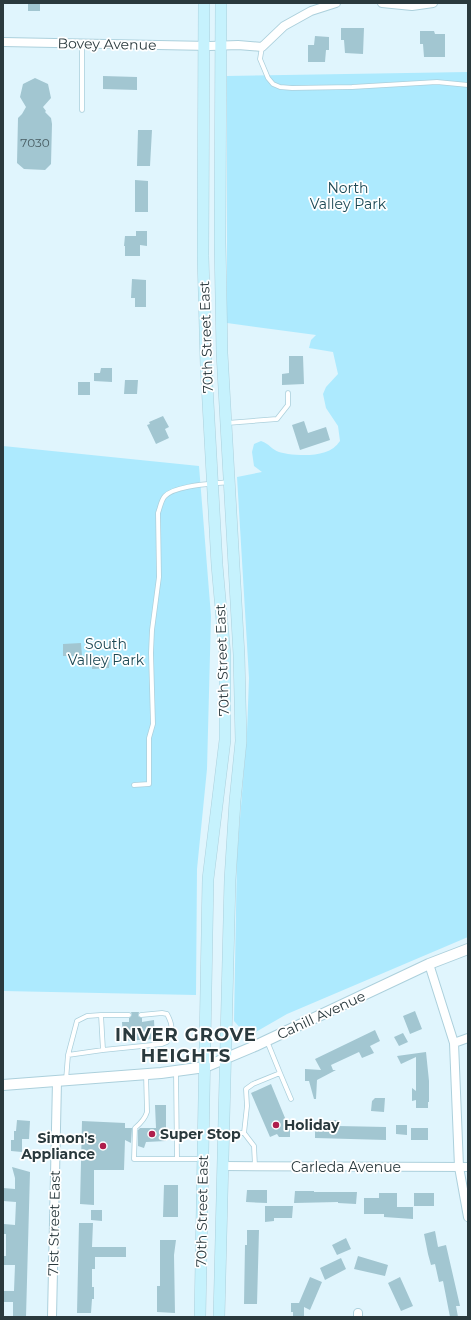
<svg xmlns="http://www.w3.org/2000/svg" width="471" height="1320" font-family="Montserrat,sans-serif">
<style>
.green{fill:#adeafe}
.building{fill:#a2c6d1}
.lines{fill:none;stroke-linecap:round;stroke-linejoin:round}
.service-casing{stroke:#acd0dc;stroke-width:5.5}
.minor-casing{stroke:#acd0dc;stroke-width:10}
.tertiary-casing{stroke:#acd0dc;stroke-width:12}
.secondary-casing{stroke:#acd0dc;stroke-width:12}
.service{stroke:#fff;stroke-width:4}
.minor{stroke:#fff;stroke-width:8}
.tertiary{stroke:#fff;stroke-width:10}
.secondary{stroke:#c6f2fd;stroke-width:11}
.poi-dot{fill:#af1d4b;stroke:#fff;stroke-width:1.5}
.labels{text-anchor:middle;stroke-width:3.5;stroke-linejoin:round;paint-order:stroke}
.number-label{font-size:12px;fill:#485c62}
.street-label{font-size:14px;fill:#2a393d;stroke:#fff}
.park-label{font-size:14px;fill:#1c4854;stroke:#fff}
.poi-label{font-size:14px;font-weight:bold;fill:#2a393d;stroke:#fff;text-anchor:start}
.district-label{font-size:18px;font-weight:bold;letter-spacing:1px;fill:#2a393d;stroke:#fff}
</style>
<rect width="100%" height="100%" fill="#e0f5fd"/>
<path class="green" d="M468 72V937L287 1014 254 1033 242 1030 234 1021 237 856 247 732 249 678 237 477 262 472 254 466 252 452 254 444 261 441C270 444 272 450 279 452 281 453 285 453 288 454 305 456 330 457 340 441L338 426 326 408 323 394 326 387 338 374 333 352 309 348 311 340 316 335 227 323V76Z
M3 446 199 466 211 616 207 769 197 869 196 995 3 991Z"/>
<path class="building" d="M28 3H40V11H28Z
M341 28H364L363 54 345 53 344 40H341Z
M420 31H434L435 34H445V57H424L423 44H420Z
M315 36 329 37V50H326L325 62H308V45H314Z
M103 76 137 77V90L103 89Z
M35 78 48 84 51 98 43 107 46 111 45 112 51 118 52 124 51 164 45 170 24 169 17 163 18 118 22 114 26 107 20 97 23 84Z
M138 130H152L150 166H137Z
M135 180 148 181V212H135Z
M136 231H147V246L140 245V256H125V246H124L125 236H136Z
M132 279 146 280V307H135V298H131Z
M289 356H303L304 384 282 385V374L289 373Z
M101 368H112V382L94 381V373H100Z
M125 380H138L137 394H124Z
M78 382H90V395H78Z
M163 416 169 427 165 429 169 438 156 444 147 425 150 424 149 422Z
M304 421 308 433 326 427 330 440 300 450 292 425Z
M81 643 82 656H63V644Z
M92 656H110L109 668 92 669Z
M415 1011 422 1029 410 1034 403 1016Z
M131 1012H139L138 1016 142 1018V1022L154 1020 155 1039 123 1041 122 1022H129V1018L132 1015Z
M375 1030 380 1041 370 1046 374 1053 362 1058 359 1052 331 1065 333 1070H336L317 1080 316 1099H314L309 1081H305V1069L321 1070 315 1059Z
M403 1033 408 1042 399 1046 394 1037Z
M426 1052 429 1081V1102H428V1108H416V1100L412 1101V1088L416 1091V1057L401 1064 397 1056Z
M271 1084 290 1130V1137H279L277 1134 270 1137 251 1093Z
M375 1098H385L384 1112 371 1111 372 1101Z
M155 1105H166V1141L146 1142 144 1148 138 1146V1130L140 1128H156Z
M17 1120 30 1121 29 1139H22V1152L11 1151V1140H14V1131H16Z
M330 1120H338V1126L386 1127V1140L315 1138V1126H330Z
M82 1121 125 1123V1128H132L131 1143 125 1140 124 1170H94V1205L80 1204Z
M396 1125H407V1135L396 1134Z
M411 1128H428V1140H411Z
M12 1167 30 1172 26 1317H13V1302H3V1291H14L15 1265H3V1256H6V1234H3L4 1224 15 1225 16 1202 3 1201V1188L15 1189V1178Z
M164 1185H178V1217H163Z
M247 1190H267V1203L246 1202Z
M295 1191H314V1192H357L356 1204 338 1203V1202L294 1203Z
M379 1193H397V1207H413V1219L384 1217V1214H364V1198H379Z
M414 1193H434V1206H414Z
M265 1206H293L292 1218H274V1221L265 1222Z
M91 1210H102V1221L91 1220Z
M79 1223H93L92 1247H126V1257H95V1269H92V1287H94V1299H92L91 1313H77Z
M247 1230H259L257 1304H244L245 1245H247Z
M435 1231 438 1247 446 1245 460 1306H456L458 1317H450L443 1281 439 1282 435 1264 431 1265 428 1254 424 1234Z
M346 1238 351 1249 337 1255 332 1245Z
M160 1240H176L174 1255 175 1313 157 1312V1286H160Z
M358 1256 388 1265 385 1276 354 1269Z
M341 1258 346 1269 325 1280 320 1268Z
M310 1277 322 1282 310 1310 304 1307V1317H293V1312H291V1303H299Z
M400 1277 413 1306 401 1311 388 1283Z"/>
<g class="lines">
<g class="service-casing">
<path id="service" d="M262 47 260 59 268 78 273 84 280 87 292 88 352 87 437 82 468 85
M82 110V44
M227 423 277 419 288 405V393
M134 785 149 784V738L153 724 151 653 152 630 159 577 158 513C160 508 161 500 165 496 176 485 213 484 229 482
M101 1015H129
M103 1050 162 1044 167 1042C173 1031 173 1025 167 1014L162 1013 141 1015
M176 1071 177 1159H203
M280 1073 291 1099
M146 1074 147 1112C145 1119 141 1123 135 1128L134 1159H177
M66 1080 68 1055 77 1021 87 1016 101 1015 103 1050 68 1055
M224 1133H244L247 1106 246 1089 253 1084 280 1073 267 1041
M244 1133 254 1146 255 1166"/>
</g>
<g class="minor-casing">
<path id="minor" d="M382 3 412 6 433 3
M3 42 210 46 238 45 262 47 284 26 311 11 336 3
M429 964 454 1043 459 1167 468 1217
M454 1043 468 1038
M223 1166 468 1167
M52 1317 57 1081
M358 1317V1313"/>
</g>
<g class="tertiary-casing">
<path id="tertiary" d="M3 1085 161 1073 205 1067 255 1046 429 964 468 949"/>
</g>
<g class="secondary-casing">
<path id="secondary" d="M200 1317 208 879 225 740V655L217 565 206 366 203 256 204 3
M219 1317 230 880 235 801 241 741 239 655 222 353 220 242 221 3"/>
</g>
<use href="#service" class="service"/>
<use href="#minor" class="minor"/>
<use href="#tertiary" class="tertiary"/>
<use href="#secondary" class="secondary"/>
</g>
<g class="poi-dot">
<circle cx="276" cy="1125" r="4"/>
<circle cx="152" cy="1134" r="4"/>
<circle cx="103" cy="1146" r="4"/>
</g>
<g class="labels">
<g class="number-label">
<text x="35" y="147">7030</text>
</g>
<g class="street-label">
<text transform="translate(107 44) rotate(1)" y="5">Bovey Avenue</text>
<text transform="translate(206 337) rotate(-92)" y="5">70th Street East</text>
<text transform="translate(222 660) rotate(-92)" y="5">70th Street East</text>
<text transform="translate(321 1015) rotate(-25)" y="5">Cahill Avenue</text>
<text x="346" y="1172">Carleda Avenue</text>
<text transform="translate(202 1211) rotate(-89)" y="5">70th Street East</text>
<text transform="translate(54 1223) rotate(-89)" y="5">71st Street East</text>
</g>
<g class="park-label">
<text x="348" y="193">North<tspan x="348" dy="16">Valley Park</tspan></text>
<text x="106" y="649">South<tspan x="106" dy="16">Valley Park</tspan></text>
</g>
<g class="poi-label">
<text x="284" y="1130">Holiday</text>
<text x="160" y="1139">Super Stop</text>
<text x="95" y="1143" text-anchor="end">Simon's<tspan x="95" dy="16">Appliance</tspan></text>
</g>
<g class="district-label">
<text x="186" y="1041">INVER GROVE<tspan x="186" dy="21">HEIGHTS</tspan></text>
</g>
</g>
<rect width="471" height="1320" fill="none" stroke="#2a393d" stroke-width="8"/>
</svg>
